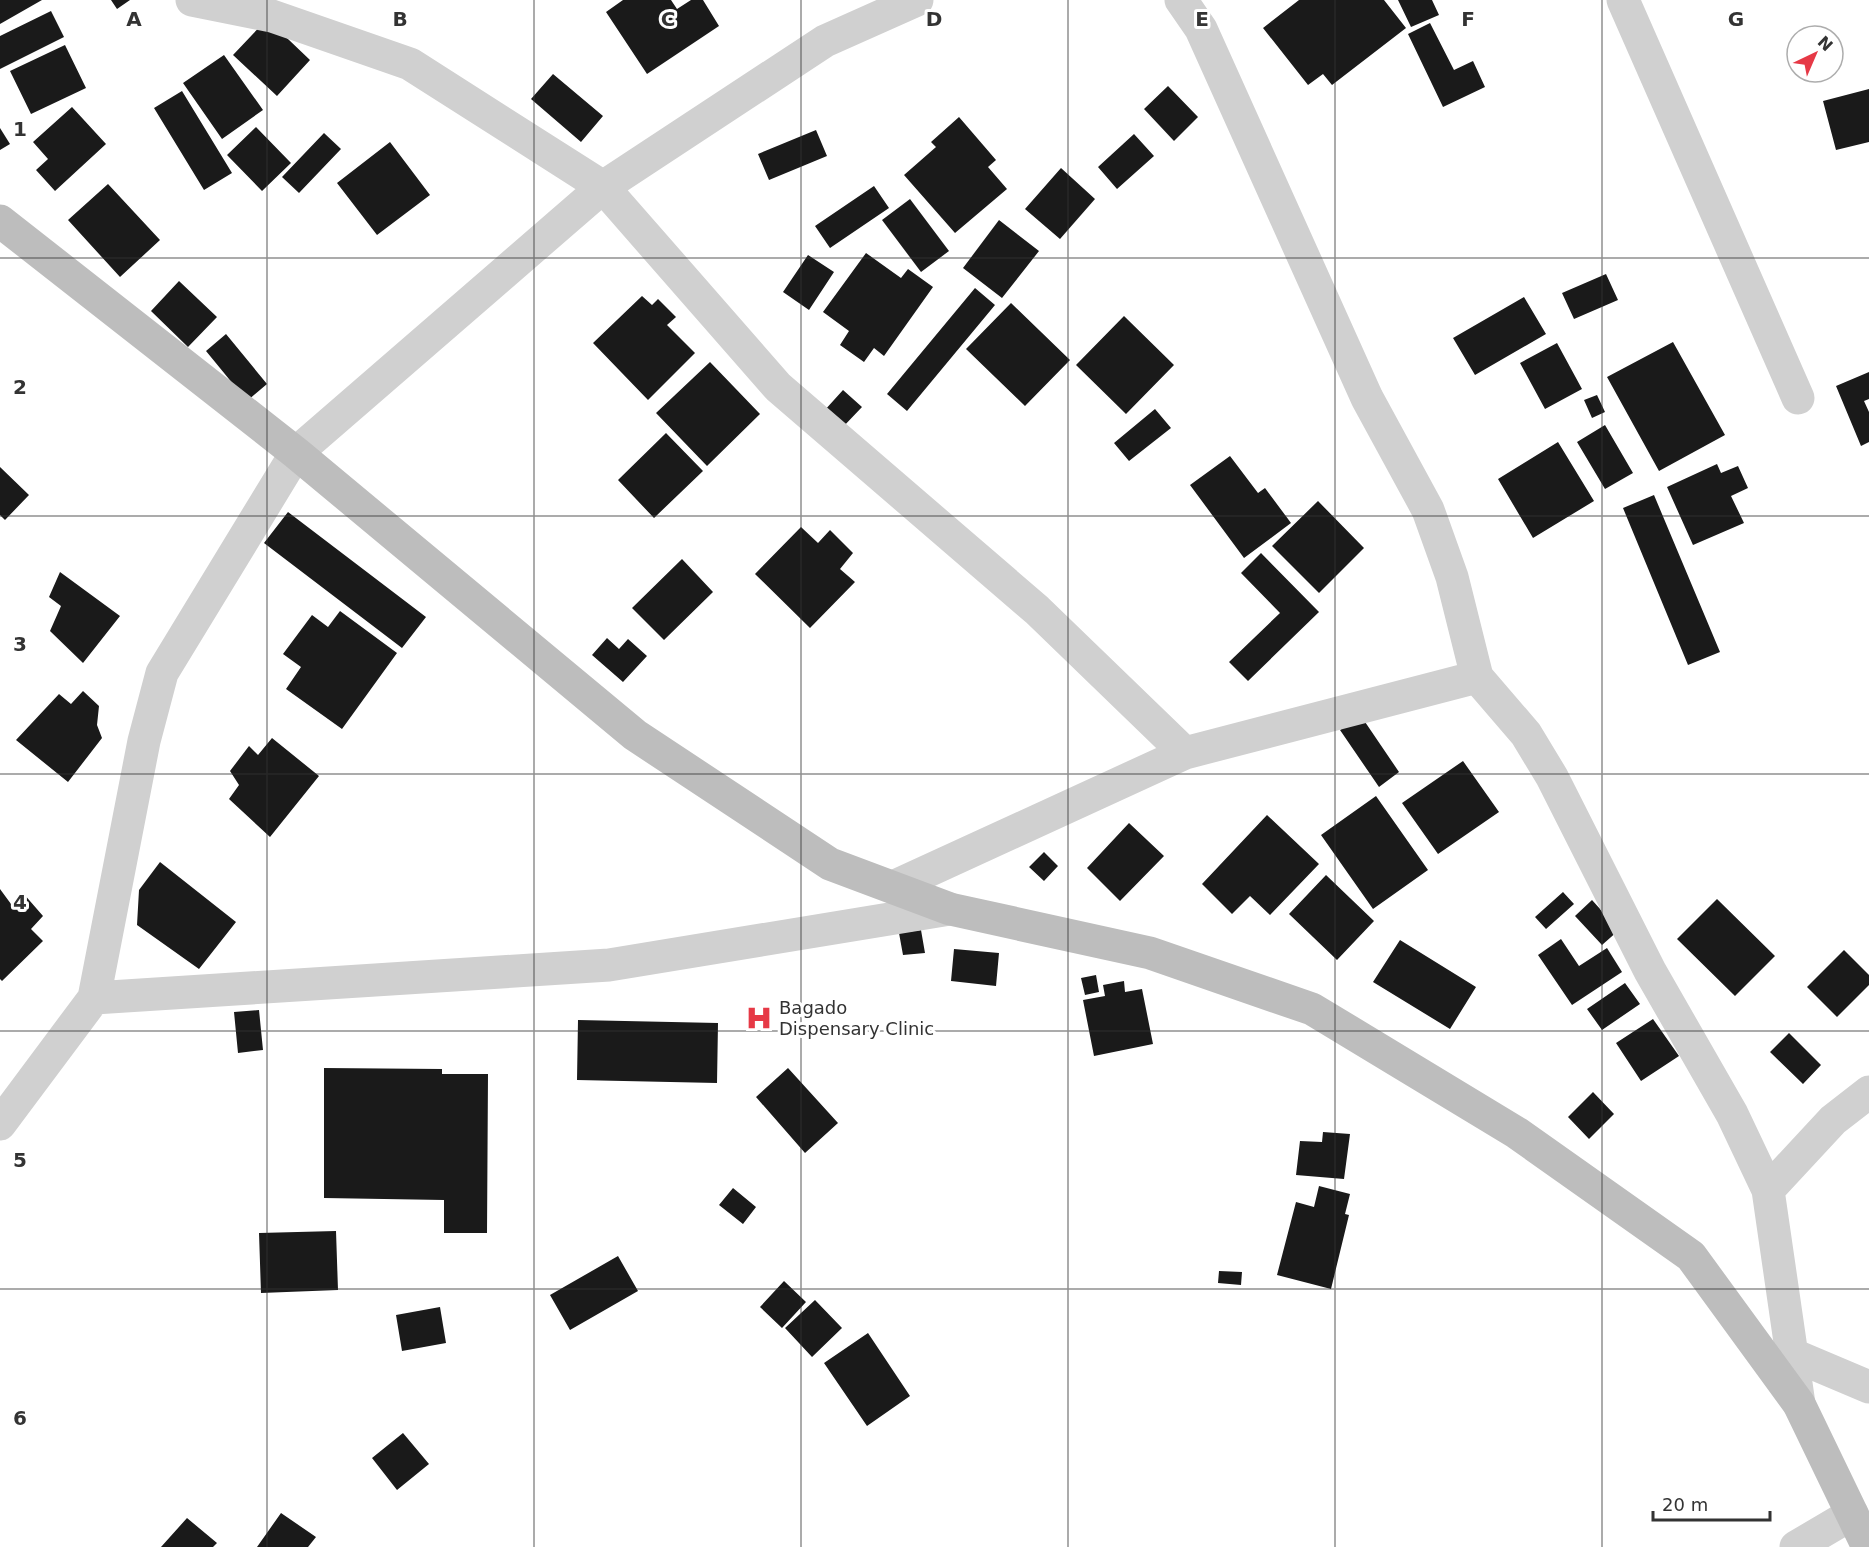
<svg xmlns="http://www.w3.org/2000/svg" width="1869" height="1547" font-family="'DejaVu Sans',sans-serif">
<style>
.building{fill:#1a1a1a}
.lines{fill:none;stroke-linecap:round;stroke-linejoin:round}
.street{stroke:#d0d0d0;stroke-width:33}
.secondary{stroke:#bdbdbd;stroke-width:33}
.grid{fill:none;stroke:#333;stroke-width:1.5;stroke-opacity:0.55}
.labels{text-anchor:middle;stroke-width:6;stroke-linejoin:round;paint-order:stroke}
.poi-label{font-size:18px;fill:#333;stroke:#fff;text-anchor:start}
.grid-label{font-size:20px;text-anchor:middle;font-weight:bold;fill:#333;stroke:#fff;stroke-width:6;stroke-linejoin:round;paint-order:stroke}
</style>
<rect width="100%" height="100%" fill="#fff"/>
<path class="building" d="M0 0H42L0 24Z
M111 0H130L117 9Z
M623 0H671L677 9 691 0H703L719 26 647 74 606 12Z
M1299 0H1384L1406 28 1332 85 1323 74 1308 85 1263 28Z
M1398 0H1432L1439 15 1411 27Z
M51 11 64 37 0 69V36Z
M267 19 310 60 277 96 233 55Z
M1430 23 1454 70 1473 61 1485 87 1443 107 1408 34Z
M65 45 86 88 31 114 10 71Z
M224 55 263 110 222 139 183 83Z
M553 74 603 116 581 142 531 99Z
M1168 86 1198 117 1174 141 1144 109Z
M1869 89V142L1836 150 1823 101Z
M182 91 232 173 204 190 154 108Z
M72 107 106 144 55 191 36 170 48 159 33 142Z
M959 117 996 160 988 167 1007 189 955 233 904 175 936 147 931 142Z
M256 127 291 163 262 191 227 155Z
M0 128 10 144 0 150Z
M816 130 827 156 769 180 758 154Z
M324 133 341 149 299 193 282 177Z
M1134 134 1154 156 1117 189 1098 167Z
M390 142 430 195 377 235 337 183Z
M1061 168 1095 199 1060 239 1025 209Z
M108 184 160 240 120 277 68 220Z
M874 186 889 208 830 248 815 226Z
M910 199 949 251 921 272 882 220Z
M999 220 1039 251 1002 298 963 268Z
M866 253 901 278 908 269 933 287 884 356 874 348 864 362 840 345 849 331 823 312Z
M808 255 834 272 809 310 783 292Z
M1606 274 1618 300 1574 319 1562 293Z
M179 281 217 317 188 347 151 311Z
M975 288 995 305 907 411 887 394Z
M642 296 652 305 658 299 676 317 667 325 695 353 648 400 593 343Z
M1524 297 1546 334 1475 375 1453 338Z
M1011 303 1070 360 1025 406 966 349Z
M1124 316 1174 365 1126 414 1076 365Z
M226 334 267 384 247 401 206 351Z
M1673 342 1725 435 1659 471 1607 377Z
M1557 343 1582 389 1545 409 1520 363Z
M710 362 760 414 707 466 656 413Z
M1869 372V399L1864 401 1869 412V442L1861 446 1836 386Z
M843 390 862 407 842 428 824 411Z
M1597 395 1605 412 1592 418 1584 400Z
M1155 409 1171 428 1129 461 1114 443Z
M1605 425 1633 473 1605 489 1577 442Z
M666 433 703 471 654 518 618 480Z
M1558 442 1594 501 1533 538 1498 479Z
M1230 456 1258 493 1265 488 1291 523 1244 558 1190 485Z
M1717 464 1721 473 1738 466 1748 488 1731 496 1744 523 1693 545 1667 487Z
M0 467 29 495 5 520 0 515Z
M1654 495 1720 652 1688 665 1623 508Z
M1318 501 1364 548 1319 593 1272 546Z
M288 512 426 617 402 648 264 543Z
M801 527 818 543 830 530 853 553 840 569 855 582 810 628 755 574Z
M1261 553 1319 612 1248 681 1229 662 1280 613 1241 573Z
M682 559 713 592 664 640 632 608Z
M60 572 120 616 83 663 50 631 61 606 49 597Z
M340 611 397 653 342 729 286 689 301 667 283 654 312 615 328 627Z
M607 638 619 649 628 639 647 656 623 682 592 655Z
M83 691 99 706 97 725 102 738 68 782 16 740 59 694 71 704Z
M1361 716 1399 772 1379 787 1340 730Z
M272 738 319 776 270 837 229 799 239 785 230 771 249 746 258 755Z
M1463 761 1499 812 1438 854 1402 803Z
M1376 796 1428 870 1373 909 1321 835Z
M1267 815 1319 864 1270 915 1250 896 1232 914 1202 884Z
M1129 823 1164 856 1120 901 1087 868Z
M1044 852 1058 866 1044 881 1029 867Z
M160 862 236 922 199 969 137 925 139 890Z
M1326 875 1374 921 1337 960 1289 914Z
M0 889 11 904 23 893 43 916 31 929 43 941 2 981 0 979Z
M1563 892 1574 904 1546 929 1535 917Z
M1717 899 1775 956 1735 996 1677 939Z
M1592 900 1619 930 1602 945 1575 916Z
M921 930 925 953 903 955 899 933Z
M1561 939 1579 966 1607 948 1622 972 1572 1005 1538 955Z
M1400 940 1476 987 1450 1029 1373 982Z
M954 949 999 953 996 986 951 981Z
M1844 950 1869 975V985L1837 1017 1807 987Z
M1096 975 1099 992 1085 995 1081 978Z
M1124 981 1125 992 1142 989 1153 1044 1094 1056 1083 1000 1105 996 1103 985Z
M1625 983 1640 1004 1602 1030 1587 1009Z
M259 1010 263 1050 238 1053 234 1012Z
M1653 1019 1679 1056 1641 1081 1616 1043Z
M578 1020 718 1023 717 1083 577 1080Z
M1789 1033 1821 1065 1803 1084 1770 1052Z
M324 1068 442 1069V1074H488L487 1233H444V1200L324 1198Z
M788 1068 838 1123 805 1153 756 1097Z
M1593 1092 1614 1114 1589 1139 1568 1117Z
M1323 1132 1350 1134 1344 1179 1296 1175 1300 1141 1322 1142Z
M1319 1186 1350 1194 1345 1214 1349 1215 1331 1289 1277 1275 1296 1202 1314 1207Z
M733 1188 756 1207 743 1224 719 1205Z
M336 1231 338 1290 261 1293 259 1233Z
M618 1256 638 1291 570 1330 550 1295Z
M1219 1271 1242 1272 1241 1285 1218 1283Z
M784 1281 806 1302 782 1328 760 1307Z
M815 1300 842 1328 812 1357 785 1328Z
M440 1307 446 1343 402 1351 396 1315Z
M868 1333 910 1396 867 1426 824 1363Z
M403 1433 429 1464 397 1490 372 1458Z
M281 1513 316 1537 308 1547H257Z
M187 1518 217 1543 213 1547H161Z"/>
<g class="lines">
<path class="street" d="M192 0 272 16 410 64 603 187 778 387 1037 610 1185 753
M1181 0 1201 29 1367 398 1428 510 1452 577 1477 677 1526 734 1552 777 1650 971 1732 1114 1768 1190 1799 1404
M1623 0 1798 398
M893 887 1185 753 1477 677
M94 998 144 741 162 673 296 453 603 187 825 41 917 0
M0 1124 94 998 609 965 950 909
M1768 1190 1833 1120 1869 1092
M1791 1354 1869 1387
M1796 1547 1852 1514"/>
<path class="secondary" d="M0 221 296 453 635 735 830 864 950 909 1150 953 1312 1009 1517 1133 1691 1256 1799 1404 1868 1547"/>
</g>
<path class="grid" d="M267 0V1547M534 0V1547M801 0V1547M1068 0V1547M1335 0V1547M1602 0V1547M0 258H1869M0 516H1869M0 774H1869M0 1031H1869M0 1289H1869"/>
<defs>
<g id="hospital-bare" transform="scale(2.07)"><path d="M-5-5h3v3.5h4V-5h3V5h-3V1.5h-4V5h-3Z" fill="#e63946" stroke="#fff" stroke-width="2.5" paint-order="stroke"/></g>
</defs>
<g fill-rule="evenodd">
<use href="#hospital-bare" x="759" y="1018"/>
</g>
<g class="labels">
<g class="poi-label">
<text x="779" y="1014">Bagado<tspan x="779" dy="21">Dispensary Clinic</tspan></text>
</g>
</g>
<g class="grid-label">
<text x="134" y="26">A</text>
<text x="400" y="26">B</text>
<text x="668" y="26">C</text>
<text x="934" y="26">D</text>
<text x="1202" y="26">E</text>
<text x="1468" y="26">F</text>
<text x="1736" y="26">G</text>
<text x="20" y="136">1</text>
<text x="20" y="394">2</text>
<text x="20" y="651">3</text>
<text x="20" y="909">4</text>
<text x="20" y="1167">5</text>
<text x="20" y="1425">6</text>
</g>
<g transform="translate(1815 54) rotate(44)"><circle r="28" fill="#ffffff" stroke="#adadad" stroke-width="1.5"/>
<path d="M0-4.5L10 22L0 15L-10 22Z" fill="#e63946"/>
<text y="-9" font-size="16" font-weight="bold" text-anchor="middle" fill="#333333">N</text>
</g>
<path d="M1653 1511v9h117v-9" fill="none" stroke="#333333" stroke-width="3"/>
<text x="1662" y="1511" font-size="18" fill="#333333" stroke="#ffffff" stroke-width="4.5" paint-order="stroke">20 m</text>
</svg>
